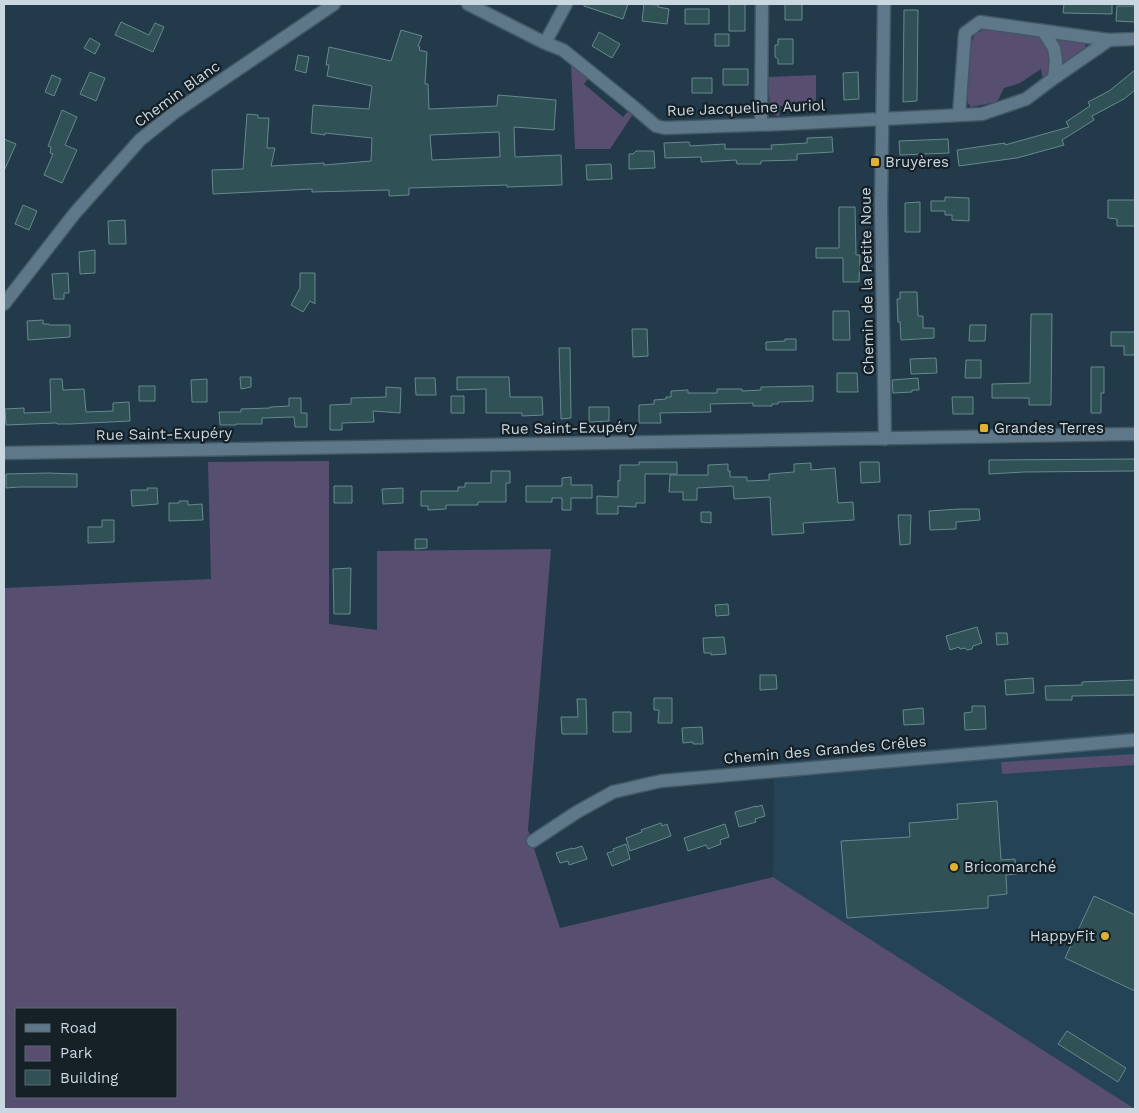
<svg xmlns="http://www.w3.org/2000/svg" width="1139" height="1113" font-family="'Work Sans',sans-serif">
<style>
.built{fill:#244357}
.green{fill:#584e70;fill-rule:evenodd}
.building{fill:#305257;stroke:#65898e;fill-rule:evenodd}
.lines{fill:none;stroke-linecap:round;stroke-linejoin:round}
.minor-casing{stroke:#425864;stroke-width:15}
.minor{stroke:#5e7889;stroke-width:12}
.poi-dot{fill:#e0b034;stroke:#152027;stroke-width:2}
.labels{text-anchor:middle;stroke-width:4.5;stroke-linejoin:round;paint-order:stroke}
.street-label{font-size:15px;fill:#c8d7e0;stroke:#152027}
.poi-label{font-size:15px;fill:#c8d7e0;stroke:#152027;text-anchor:start}
</style>
<rect width="100%" height="100%" fill="#223a49"/>
<path class="built" d="M1135 731V1109L773 877 774 763Z"/>
<path class="green" d="M983 30 1036 34C1045 44 1053 55 1049 69 1048 72 1045 77 1043 80L1041 69 1020 83 1004 88 997 102 971 107 967 102 971 43 975 34Z
M1053 39 1084 41 1086 47 1083 53 1060 67Z
M571 65 589 77 584 84 623 117 630 109 633 114 610 149H575Z
M816 75V105L780 106 779 117 772 113 770 109 768 77Z
M329 461V624L377 630V551L551 549 528 830 560 928 773 877 1135 1109H4V588L211 579 208 462ZM16 1009H176V1097H16Z
M1135 754V765L1002 774 1001 762Z"/>
<path class="building" d="M584 4H628L623 19 584 6Z
M644 4 658 5V7L669 9 667 24 642 21Z
M729 4H745V31H729Z
M785 4H802V20H785Z
M1064 4H1112V14L1063 13Z
M1117 6H1135V22L1116 21Z
M685 9H709V24H685Z
M904 10H918L917 101 903 102Z
M121 22 149 35 155 23 164 27 153 52 115 35Z
M401 30 422 36 418 46 420 47 419 50 427 52 425 84H428L429 109 497 106 498 95 556 100 554 130 514 127 515 157 561 155 562 185 507 187V185L409 188V195L389 196V190L312 192V189L213 194 212 170 243 169 247 114 258 115V118H269L267 148H275L271 166 324 163V165L371 161 372 138 325 133V135L311 133 313 105 369 109 372 86 327 76 329 65H326L329 47 391 61ZM499 132 500 157 432 160 430 135Z
M599 32 620 44 612 58 592 46Z
M715 34H729V46H715Z
M90 38 100 44 95 54 84 48Z
M778 39H793V64H778V59L775 57V45H778Z
M298 55 309 57 306 73 295 70Z
M723 69H748V85H723Z
M1135 70V90L1124 99 1092 116 1094 120 1062 140 1064 145 1017 158H1016L959 166 957 150 1005 143V145L1069 127 1066 122 1090 106 1088 102 1109 91Z
M90 72 105 78 96 101 80 94Z
M858 72 859 99 844 100 843 73Z
M52 75 61 79 54 96 45 92Z
M692 78H712V93H692Z
M62 110 77 117 65 145 77 150 62 183 44 175 53 154 50 153 51 147 48 146Z
M832 137 833 152 797 154V160L761 161V164H737L736 160 701 162V157L665 158 664 143 689 142 690 146 725 144V149H772L771 145 807 143V138Z
M4 139 16 144 4 171Z
M948 139 949 153 900 155 899 141Z
M636 151H654L655 168 629 169V154H633Z
M611 164 612 179 587 180 586 165Z
M945 197 969 198V221L952 220V215H945V211H931V201H945Z
M1108 200H1135V226H1117V219L1108 218Z
M920 202V232H905V203Z
M23 205 37 211 29 230 15 224Z
M839 207H855L856 255H860L859 282H843V258H816V248H839Z
M125 220 126 244H109L108 221Z
M95 250V273L80 274 79 252Z
M68 273 69 293H64V299H54L52 274Z
M300 273H315V304L310 301 303 312 291 305 300 288Z
M900 292H917L918 316H923V328H934V338L901 340 900 322H898L897 299H900Z
M833 311H849L850 340H833Z
M1031 314H1052L1051 405H1029V398H992V384L1030 383Z
M43 320V324H49V325H70V337L28 340 27 321Z
M970 325H986L985 341H969Z
M632 329H647L648 356 633 357Z
M1111 332H1135V355H1124V346H1111Z
M785 339H796V350H766V342L785 341Z
M559 348H570L571 418 561 419Z
M936 358 937 373 911 374 910 359Z
M966 360H981V378H965Z
M1091 367H1104V393H1101V413H1091Z
M837 373H857L858 392H837Z
M240 377H251V387L241 389Z
M457 377H509L510 397H542L543 415 522 416V413H486V389L457 390Z
M415 378H435L436 395H416Z
M918 378 919 390H912V392L893 393 892 380Z
M50 379H62L63 390 84 389 86 412 113 411V403L129 402 130 421 70 424H57L56 423 6 425 5 409 24 408V413L51 412Z
M207 379V402H192L191 380Z
M139 386H155V401H139Z
M813 386V401L778 402V404H772V406H753V403L710 404 711 412 660 413 661 423H639V405L654 404V400L666 399V397H671V391L688 390V393H717V389H742V391L761 390V387Z
M386 387 401 388 400 413 373 411 374 422 342 423V430H330V405L351 404V398L386 397Z
M451 396H464V413H451Z
M952 397H973V414H953Z
M289 398H301V413H307V427H295L294 417 262 418V424H236V425H220L219 412H241V409L270 408V407L289 406Z
M589 407H609V421L589 422Z
M1135 459V471L1024 472 989 474V460Z
M639 462H677V474H645V503H636V507L618 506V514H597V496L618 497V480L620 481V465H639Z
M860 462H879L880 482 861 483Z
M811 463V470L835 468 838 503 853 502 854 520 803 523 804 533 772 535 770 497 734 499 733 486 697 488V500H683V492H669L670 475H708V465L728 464V471H730V477H747V481L769 480V474L794 472V464Z
M491 471H510V483H506V502H478V505H446V509L428 510V506H421V491H458V487H465V483H491Z
M48 473 77 474V487H19L6 488V474Z
M571 477V485H592V498H571V510H562V498H552V502H526V486H562V478Z
M334 486H352V503H334Z
M147 488H157L158 504 132 506 131 490H148Z
M403 488V503L383 504 382 489Z
M179 501H188V505L202 504 203 520 169 521V503H179Z
M959 509H979L980 520 956 522V529L930 530 929 511Z
M701 512H711V523L701 522Z
M898 515H911L910 544 900 545Z
M102 520H114V542L88 543V527H102Z
M415 539H427V548L415 549Z
M351 568 350 614H334L333 569Z
M728 604 729 615 716 616 715 605Z
M977 627 982 643 973 646 972 649 967 650 965 648 960 649 959 647 950 650 946 636Z
M996 633H1007L1008 644 997 645Z
M724 637 726 654 711 655V653H704L703 638Z
M760 675H776L777 689 760 690Z
M1033 678 1034 693 1006 695 1005 680Z
M1135 680V695L1072 696V700H1046L1045 686 1082 685V682Z
M654 698H672V723H658L659 710H654Z
M577 699H586L587 734H562L561 717H578Z
M972 706H985L986 729 965 730 964 713 972 712Z
M923 708 924 724 904 725 903 710Z
M613 712H631V732H613Z
M702 727 703 744H693V742L683 743 682 728Z
M997 801 1001 860 1015 859 1016 874 1006 875 1007 894 988 896V908L847 918 841 841 910 837 909 823 958 819 957 804Z
M762 805 765 816 755 819 756 822 739 827 735 812 756 806V807Z
M661 823 662 826 667 824 671 836 630 851 626 838 642 832 641 830Z
M725 824 729 837 720 840 721 844 708 849 706 845 688 851 684 838Z
M626 844 630 859 612 866 607 853 614 851 613 849Z
M582 846 587 859 569 865 568 861 560 863 556 853 572 848 573 849Z
M1094 896 1135 915V991L1065 958Z
M1067 1031 1126 1068 1118 1082 1058 1044Z"/>
<g class="lines">
<g class="minor-casing">
<path id="minor" d="M468 4 545 43 563 50 635 108 656 126 665 128 782 124 982 114 1026 99 1054 78 1109 40
M884 4 881 207 885 439
M1043 31 1054 48 1056 61 1054 78
M545 43 566 4
M959 115 965 33 980 22 1109 40 1135 39
M761 124 762 4
M4 304 75 213 140 140 175 112 334 4
M4 453 1135 434
M533 841 577 812 613 792 661 781 1135 740"/>
</g>
<use href="#minor" class="minor"/>
</g>
<g class="poi-dot">
<rect x="870" y="157" width="10" height="10" rx="2.5"/>
<rect x="979" y="423" width="10" height="10" rx="2.5"/>
<circle cx="954" cy="867" r="5"/>
<circle cx="1105" cy="936" r="5"/>
</g>
<g class="labels">
<g class="street-label">
<text transform="translate(177 94) rotate(-36)" y="5">Chemin Blanc</text>
<text transform="translate(746 108) rotate(-2)" y="5">Rue Jacqueline Auriol</text>
<text transform="translate(867 281) rotate(-91)" y="5">Chemin de la Petite Noue</text>
<text transform="translate(569 428) rotate(-1)" y="5">Rue Saint-Exupéry</text>
<text transform="translate(164 434) rotate(-1)" y="5">Rue Saint-Exupéry</text>
<text transform="translate(825 750) rotate(-5)" y="5">Chemin des Grandes Crêles</text>
</g>
<g class="poi-label">
<text x="885" y="167">Bruyères</text>
<text x="994" y="433">Grandes Terres</text>
<text x="964" y="872">Bricomarché</text>
<text x="1095" y="941" text-anchor="end">HappyFit</text>
</g>
</g>
<rect width="1139" height="1113" fill="none" stroke="#c8d7e0" stroke-width="10"/>
<rect x="15" y="1008" width="162" height="90" fill="#152027" stroke="#5d6971"/>
<rect x="25" y="1024" width="25" height="8" fill="#5e7889" stroke="#5d6971"/>
<text x="60" y="1033" font-size="15" fill="#c8d7e0">Road</text>
<rect x="25" y="1046" width="25" height="15" fill="#584e70" stroke="#5d6971"/>
<text x="60" y="1058" font-size="15" fill="#c8d7e0">Park</text>
<rect x="25" y="1070" width="25" height="15" fill="#305257" stroke="#5d6971"/>
<text x="60" y="1083" font-size="15" fill="#c8d7e0">Building</text>
</svg>
